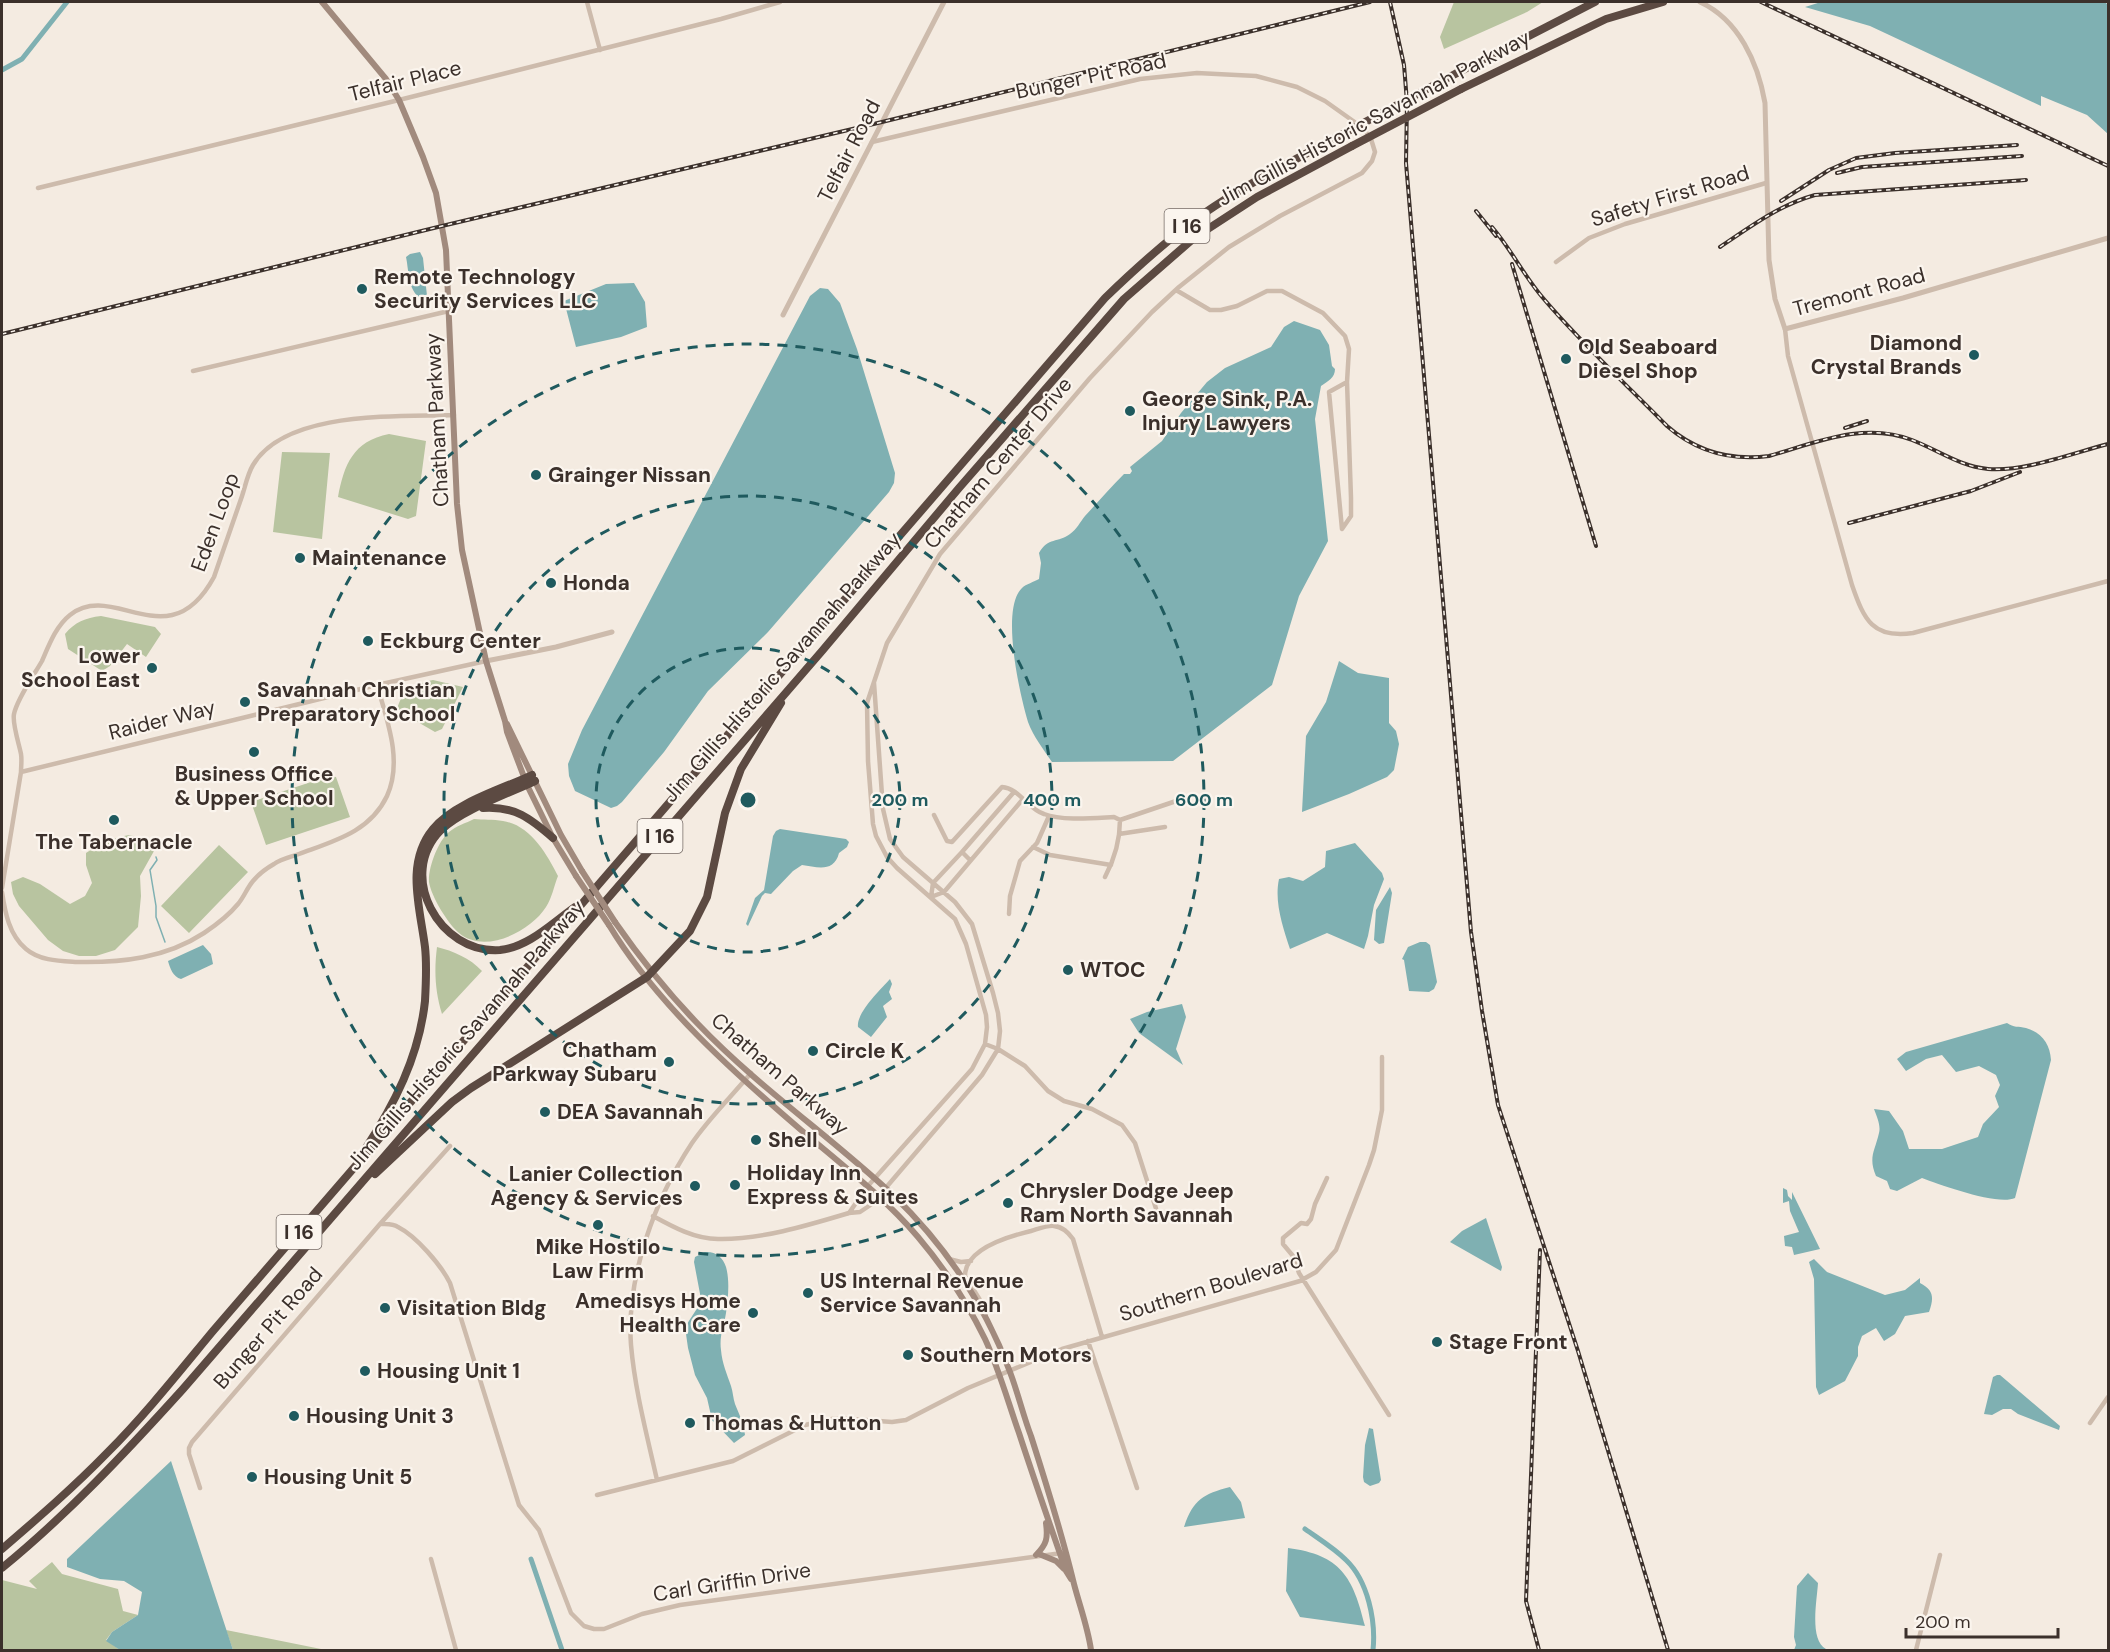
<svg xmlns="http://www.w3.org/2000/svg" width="2110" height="1652" font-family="'DM Sans',sans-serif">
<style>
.green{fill:#b8c4a0}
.water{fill:#7fb0b2}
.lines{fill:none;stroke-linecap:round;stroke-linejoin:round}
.stream{stroke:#7fb0b2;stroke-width:1.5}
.canal{stroke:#7fb0b2;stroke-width:5}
.minor{stroke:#cdbbac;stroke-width:4.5}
.tertiary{stroke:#cdbbac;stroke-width:5}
.secondary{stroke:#a18a7d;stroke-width:6}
.motorway{stroke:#5c4a42;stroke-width:8}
.rail-casing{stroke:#3b302b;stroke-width:4}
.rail{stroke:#fbf5ee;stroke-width:1.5;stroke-dasharray:4.5;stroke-linecap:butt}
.secondary-bridge{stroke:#a18a7d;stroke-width:6}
.motorway-bridge{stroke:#5c4a42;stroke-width:8}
.ring{fill:none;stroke:#1f5a5e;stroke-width:3;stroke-dasharray:10 8}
.poi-dot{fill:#1f5a5e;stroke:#fbf5ee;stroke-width:2}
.labels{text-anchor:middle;stroke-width:4.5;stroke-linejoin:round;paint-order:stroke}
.shield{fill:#fbf5ee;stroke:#756b66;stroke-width:1.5}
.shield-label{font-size:20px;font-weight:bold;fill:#3b302b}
.street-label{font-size:21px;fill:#3b302b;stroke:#fbf5ee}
.poi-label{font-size:21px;font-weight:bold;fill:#3b302b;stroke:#fbf5ee;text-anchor:start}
.centre{fill:#1f5a5e;stroke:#fbf5ee;stroke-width:3}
.ring-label{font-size:18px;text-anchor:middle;font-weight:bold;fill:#1f5a5e;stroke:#fbf5ee;stroke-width:4.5;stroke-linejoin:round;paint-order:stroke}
</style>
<rect width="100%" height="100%" fill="#f4ebe1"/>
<path class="green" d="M1454 2H1543L1527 12 1444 49 1440 37Z
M389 434 426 441 416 516 408 519 338 497C344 465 353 441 389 434Z
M282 452 330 453 322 539 273 532Z
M101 616 155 627 161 634 146 657 127 644 110 666 102 671 68 649 65 634C75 622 85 618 101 616Z
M433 680 463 687 442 729 435 732 397 710C401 691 414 684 433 680Z
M329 776 336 777 350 817 266 845 251 802Z
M474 819C483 820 493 819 503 821 530 825 547 854 558 876 554 886 552 898 546 907 531 931 485 955 459 933 448 924 431 896 429 882 428 868 438 841 449 832 456 826 466 823 474 819Z
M129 835 144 839 154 851 140 876 141 896 138 927 115 950 96 956H79L63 951 48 940 19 906 13 894 11 882 23 877 40 884 70 904 85 896 92 883 86 865V853C100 844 112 838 129 835Z
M219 845 248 872 189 933 161 906Z
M437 947C453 951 470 958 482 971L442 1014C435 991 434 971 437 947Z
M52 1562 62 1574 118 1589 123 1611 138 1615 112 1632 106 1640 120 1650H2V1580L37 1589 29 1581Z
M226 1630 326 1650H233Z"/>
<path class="water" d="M1821 2H2105L2108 5V134L2087 115 2041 96V106L1870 26 1805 7Z
M420 252 423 258 427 296 423 299C408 294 409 271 406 257L410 254Z
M634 283 645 302 647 327 621 337 576 347 564 301 606 284Z
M820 288 828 289 840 303 857 349 895 473 894 483 889 492 768 632 708 691 664 752 622 802 617 806 611 808 575 791 569 776 568 764 582 730 810 296Z
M1294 321 1320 330 1329 345 1332 366 1335 369C1335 378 1328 381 1321 386L1315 419 1328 541 1299 596 1272 685 1173 761 1052 762C1044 750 1033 736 1028 722 1020 695 1000 609 1022 588 1026 584 1034 582 1039 579L1041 563 1039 553C1048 537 1058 543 1070 534 1077 529 1080 522 1085 516 1098 502 1110 488 1124 474H1130L1132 471 1130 467 1162 441 1181 413 1207 382 1225 368 1271 347 1284 327Z
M1339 661 1358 673 1389 678V723L1396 731 1399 744 1394 770 1387 777 1349 794 1302 812 1306 736 1326 702Z
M780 829 846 839 849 842 847 847 839 853C834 873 817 867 802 865L793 871 771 894 765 893 762 896 748 926 746 924 755 898 764 890 773 836 776 831Z
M1355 843 1382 873 1384 879 1374 905 1368 936 1364 949 1327 933 1290 949C1283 927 1274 902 1279 879L1289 877 1303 881 1325 867 1326 851Z
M1390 887 1392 893 1384 943 1379 944 1374 940 1376 910Z
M1420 942H1426L1430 945 1437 982 1434 989 1429 992 1409 991 1404 960 1402 959 1408 947Z
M203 945 211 954 213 964 181 979C173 977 170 968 168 961Z
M890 979 892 984 889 992 892 999 883 1006 887 1017 871 1037 858 1027C856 1013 880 990 890 979Z
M1182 1004 1186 1017 1176 1049 1183 1065 1139 1033 1130 1019 1147 1012Z
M2007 1023C2014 1028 2018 1026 2026 1028 2042 1033 2050 1044 2051 1060L2015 1198C1998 1206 1941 1185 1922 1178L1897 1191 1890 1189 1887 1181 1876 1176C1868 1157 1875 1151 1879 1133 1881 1126 1877 1117 1874 1109L1889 1111 1903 1131 1909 1149H1942L1978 1137 1983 1124 1999 1107 1995 1096 2000 1085 1996 1075 1979 1066 1956 1072 1942 1055 1926 1059 1906 1071 1897 1059 1906 1052Z
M1783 1188 1787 1190 1788 1196 1792 1200V1192L1820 1249 1794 1255 1792 1247 1785 1246 1784 1236 1799 1232 1790 1211 1789 1201 1783 1203Z
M1486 1218 1502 1267 1501 1271 1450 1242 1462 1231Z
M705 1252C715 1251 723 1257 726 1267 730 1281 728 1299 726 1313 724 1326 719 1336 721 1350 722 1363 727 1374 731 1386 733 1392 733 1398 735 1404 739 1414 744 1424 745 1435L734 1443 712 1420 707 1398 695 1375 688 1348 685 1327 698 1307 701 1299 694 1262 695 1257Z
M1814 1259 1827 1272 1885 1295 1905 1290 1920 1278V1283C1934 1290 1934 1298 1929 1312L1905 1316 1895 1334 1884 1341 1876 1328 1862 1336 1858 1347V1356L1845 1381 1819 1395 1816 1387 1814 1279 1809 1262Z
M1997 1375H2000L2060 1426 2059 1430 2018 1414 2011 1409H2003L1992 1415 1984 1414 1993 1377Z
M1369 1428 1373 1429 1381 1480 1379 1483 1370 1486 1364 1482 1363 1477 1365 1445Z
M171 1461 233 1650H120L106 1641 112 1632 138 1615 142 1592 124 1581 100 1579 67 1567V1559Z
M1230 1487 1241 1502 1245 1518 1184 1527C1193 1500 1203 1494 1230 1487Z
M1288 1548C1341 1555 1353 1577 1365 1626L1300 1617 1286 1591Z
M1808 1573 1818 1583C1817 1600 1809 1640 1826 1649L1873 1650H1794L1796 1645 1794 1637 1797 1586Z"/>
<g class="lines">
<path class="stream" d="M156 857 157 860 150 870 156 906V917L165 942"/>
<path class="canal" d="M2 70 22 59 67 2
M1305 1529C1319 1539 1334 1548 1346 1560 1368 1581 1376 1621 1373 1650
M531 1559 562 1650"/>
<path class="minor" d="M587 2 600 50
M38 188 399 100 721 19 780 2
M1556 262 1589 238 1625 224 1766 183
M1176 290 1210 310H1221L1237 306 1267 291H1282L1323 313 1345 336 1349 349 1347 382 1351 498V516L1342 529 1329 392 1347 382
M1785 329 1788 356 1852 585C1864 620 1873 639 1913 633L2108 581
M193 371 449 311
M21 772 377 685 486 661
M934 815 947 841 952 842 1002 787C1019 788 1028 809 1044 814 1062 821 1094 818 1114 817L1120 820 1188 797
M1119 834 1165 827
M1033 847 1050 855 1111 865
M962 852 1014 792
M1105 877C1114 860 1120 839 1120 820
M2 888 21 772C21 766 22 760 21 754 19 744 12 723 14 714 17 699 34 675 42 661 49 645 56 626 70 615 114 580 169 660 214 577 223 551 232 525 241 499 245 488 247 475 253 465 286 410 398 417 454 415
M2 892C5 912 9 935 26 949 40 961 60 961 77 962 121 963 166 958 204 933 216 925 229 915 238 904 244 897 247 888 253 881 258 875 267 868 274 864 281 859 291 857 299 854 334 841 370 832 387 796 403 761 387 720 377 685
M931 897 944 892 1023 799
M931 897 933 883 962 852 970 860
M1009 914 1010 896 1020 861 1037 843 1049 816
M985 1044 998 1049 1025 1066 1048 1091 1064 1101 1092 1109 1122 1125 1135 1143 1159 1218
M1327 1178 1315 1204 1311 1219 1307 1224 1301 1223 1283 1238V1244L1293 1256 1299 1273 1389 1415
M849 1213 867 1187 972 1069 985 1044 987 1027 986 1015 966 944 955 919 897 868 887 857 876 836 873 824 868 761 867 703 887 643 940 554 1090 378 1152 312 1179 287 1229 247 1280 216 1362 173 1372 161 1375 152 1371 139 1363 128 1325 101 1297 87 1256 76 1197 73 1140 79 872 142
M653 1216C673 1227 695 1239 718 1239 760 1240 809 1225 849 1213L860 1212 872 1204 982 1075 998 1049 1000 1031 998 1013 993 993 972 924 955 902 903 857 890 839 883 809 874 683
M380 1224C386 1224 393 1223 398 1227 416 1236 441 1265 450 1283L519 1505 539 1530 571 1613 584 1626 594 1629H604L642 1614 680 1605 1062 1553
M949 1259 961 1262 971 1261
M986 1319 985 1308 965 1276C965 1248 1010 1236 1031 1231 1038 1229 1048 1225 1054 1226 1063 1227 1068 1232 1073 1239L1102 1337
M1088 1341 1137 1488
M2090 1423 2108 1397
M657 1480C647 1435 635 1391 631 1345 626 1277 655 1199 692 1143 709 1118 731 1097 751 1073
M200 1488 189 1454V1448L192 1442 380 1224 450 1146
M597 1495 733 1461 805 1425 832 1419H852L892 1422 906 1420 968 1388 1062 1349 1300 1281 1316 1272 1336 1250 1369 1165 1374 1150 1382 1110V1057
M431 1559 456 1650
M1916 1650 1940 1555"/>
<path class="tertiary" d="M1700 2C1739 20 1758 63 1765 103L1769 260 1775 299 1785 329 1903 298 2108 238
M783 315 944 2
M486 661 556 647 612 632"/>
<path class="secondary" d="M322 2 386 79 399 100 423 157 436 193 446 250 457 504 462 550 486 661 505 721 507 732 527 785 553 838 576 876
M507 724 561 835 582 871
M615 922C640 958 668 993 698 1024 758 1087 830 1136 893 1195 944 1244 985 1305 1010 1372 1018 1393 1023 1415 1031 1436 1047 1486 1062 1534 1074 1584 1080 1607 1088 1628 1091 1650
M609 925C656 1003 733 1072 801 1130 841 1164 884 1197 918 1237 945 1269 967 1302 985 1339 999 1369 1008 1402 1019 1433 1034 1479 1050 1525 1066 1571L1071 1579
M1039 1554 1056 1561 1064 1569
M1036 1555C1047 1544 1048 1538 1046 1523"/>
<path class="motorway" d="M1457 73 1595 2
M1461 89 1606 19 1663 2
M535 781C507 794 462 810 441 830 396 875 439 954 500 950 529 947 552 923 575 907
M483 808C515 806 530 818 553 838
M364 1151C394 1105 419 1057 425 1001 426 983 427 965 425 947 420 907 405 863 433 829 454 803 502 789 532 775
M375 1174 452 1102 471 1088 647 977 690 931 707 897 725 813 741 769 781 703
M2 1549C38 1518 74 1487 107 1453 145 1415 179 1372 213 1331L1105 298C1136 268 1168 239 1203 214 1246 184 1293 161 1339 136
M2 1568C68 1514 126 1452 183 1389L822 651 959 488 1124 299 1194 238 1257 197 1352 146"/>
<g class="rail-casing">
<path id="rail" d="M1390 2 1404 65 1407 102 1406 163 1471 932 1482 1011 1498 1105 1578 1351 1668 1650
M1761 2 2108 166
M1837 173 1862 167 2022 156
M1781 201 1829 170 1856 158 1895 153 2017 145
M1476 211 1496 236
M1492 227C1511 249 1524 276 1543 298 1581 343 1626 384 1667 426 1697 452 1730 461 1769 456 1815 443 1864 421 1912 440 1938 450 1959 466 1988 469 2024 472 2073 453 2108 444
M1720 247C1750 227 1779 205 1815 195L2026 180
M1512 264 1596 546
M2 334 442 226 882 122 1370 2
M1845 428 1867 421
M1849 523 1971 491 2020 472
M1539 1650 1526 1601 1540 1250"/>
</g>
<use href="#rail" class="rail"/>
<path class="secondary-bridge" d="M582 871 615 922
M576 876 609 925"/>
<path class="motorway-bridge" d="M1339 136 1457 73
M1352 146 1461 89"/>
</g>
<g class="ring">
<circle cx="748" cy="800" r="152"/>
<circle cx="748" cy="800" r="304"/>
<circle cx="748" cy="800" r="456"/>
</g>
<g class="poi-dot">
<circle cx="362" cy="289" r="6"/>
<circle cx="1974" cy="355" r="6"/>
<circle cx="1566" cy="359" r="6"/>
<circle cx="1130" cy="411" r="6"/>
<circle cx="536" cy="475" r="6"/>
<circle cx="300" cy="558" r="6"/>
<circle cx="551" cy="583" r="6"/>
<circle cx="368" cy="641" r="6"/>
<circle cx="152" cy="668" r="6"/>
<circle cx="245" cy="702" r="6"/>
<circle cx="254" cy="752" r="6"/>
<circle cx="114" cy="820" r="6"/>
<circle cx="1068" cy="970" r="6"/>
<circle cx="813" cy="1051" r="6"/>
<circle cx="669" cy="1062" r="6"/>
<circle cx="545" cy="1112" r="6"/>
<circle cx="756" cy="1140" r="6"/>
<circle cx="735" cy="1185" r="6"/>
<circle cx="695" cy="1186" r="6"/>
<circle cx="1008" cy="1203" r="6"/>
<circle cx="598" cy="1225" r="6"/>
<circle cx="808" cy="1293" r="6"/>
<circle cx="385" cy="1308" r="6"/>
<circle cx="753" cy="1313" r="6"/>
<circle cx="1437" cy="1342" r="6"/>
<circle cx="908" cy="1355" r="6"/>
<circle cx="365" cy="1371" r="6"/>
<circle cx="294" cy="1416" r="6"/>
<circle cx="690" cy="1423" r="6"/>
<circle cx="252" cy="1477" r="6"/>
</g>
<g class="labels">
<g class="shield">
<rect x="1164.5" y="209" width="45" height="34" rx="4.5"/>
<rect x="637.5" y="819" width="45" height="34" rx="4.5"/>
<rect x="276.5" y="1215" width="45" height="34" rx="4.5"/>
</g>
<g class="shield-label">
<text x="1187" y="233">I 16</text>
<text x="660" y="843">I 16</text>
<text x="299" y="1239">I 16</text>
</g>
<g class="street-label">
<text transform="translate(1091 76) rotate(-12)" y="7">Bunger Pit Road</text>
<text transform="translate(405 81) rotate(-14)" y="7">Telfair Place</text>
<text transform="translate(1374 118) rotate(-28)" y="7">Jim Gillis Historic Savannah Parkway</text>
<text transform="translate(849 151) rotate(-63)" y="7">Telfair Road</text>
<text transform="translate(1670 196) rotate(-17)" y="7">Safety First Road</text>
<text transform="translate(1859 292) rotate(-15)" y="7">Tremont Road</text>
<text transform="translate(437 420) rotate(-93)" y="7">Chatham Parkway</text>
<text transform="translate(998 463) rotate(-50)" y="7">Chatham Center Drive</text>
<text transform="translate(215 522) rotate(-70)" y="7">Eden Loop</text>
<text transform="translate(782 667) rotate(-49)" y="7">Jim Gillis Historic Savannah Parkway</text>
<text transform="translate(162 720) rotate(-14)" y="7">Raider Way</text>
<text transform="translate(466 1035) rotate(-49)" y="7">Jim Gillis Historic Savannah Parkway</text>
<text transform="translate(780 1074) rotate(41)" y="7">Chatham Parkway</text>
<text transform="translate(1211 1287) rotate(-17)" y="7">Southern Boulevard</text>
<text transform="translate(268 1328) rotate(-49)" y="7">Bunger Pit Road</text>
<text transform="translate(732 1582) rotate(-9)" y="7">Carl Griffin Drive</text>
</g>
<g class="poi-label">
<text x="374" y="284">Remote Technology<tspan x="374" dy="24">Security Services LLC</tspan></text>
<text x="1962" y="350" text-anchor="end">Diamond<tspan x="1962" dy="24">Crystal Brands</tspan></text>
<text x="1578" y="354">Old Seaboard<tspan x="1578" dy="24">Diesel Shop</tspan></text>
<text x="1142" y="406">George Sink, P.A.<tspan x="1142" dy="24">Injury Lawyers</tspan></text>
<text x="548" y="482">Grainger Nissan</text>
<text x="312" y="565">Maintenance</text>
<text x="563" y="590">Honda</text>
<text x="380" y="648">Eckburg Center</text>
<text x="140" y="663" text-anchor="end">Lower<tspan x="140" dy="24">School East</tspan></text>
<text x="257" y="697">Savannah Christian<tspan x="257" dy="24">Preparatory School</tspan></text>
<text x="254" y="781" text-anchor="middle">Business Office<tspan x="254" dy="24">&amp; Upper School</tspan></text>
<text x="114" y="849" text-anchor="middle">The Tabernacle</text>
<text x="1080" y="977">WTOC</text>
<text x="657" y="1057" text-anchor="end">Chatham<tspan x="657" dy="24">Parkway Subaru</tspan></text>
<text x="825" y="1058">Circle K</text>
<text x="557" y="1119">DEA Savannah</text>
<text x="768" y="1147">Shell</text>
<text x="747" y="1180">Holiday Inn<tspan x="747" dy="24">Express &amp; Suites</tspan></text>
<text x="683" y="1181" text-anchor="end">Lanier Collection<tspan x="683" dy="24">Agency &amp; Services</tspan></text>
<text x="1020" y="1198">Chrysler Dodge Jeep<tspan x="1020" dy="24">Ram North Savannah</tspan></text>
<text x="598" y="1254" text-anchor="middle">Mike Hostilo<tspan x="598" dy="24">Law Firm</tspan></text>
<text x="820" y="1288">US Internal Revenue<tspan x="820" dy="24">Service Savannah</tspan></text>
<text x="741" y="1308" text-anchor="end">Amedisys Home<tspan x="741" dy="24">Health Care</tspan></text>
<text x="397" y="1315">Visitation Bldg</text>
<text x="1449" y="1349">Stage Front</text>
<text x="920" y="1362">Southern Motors</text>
<text x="377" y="1378">Housing Unit 1</text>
<text x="306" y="1423">Housing Unit 3</text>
<text x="702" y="1430">Thomas &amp; Hutton</text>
<text x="264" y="1484">Housing Unit 5</text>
</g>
</g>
<circle cx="748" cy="800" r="9" class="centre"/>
<g class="ring-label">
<text x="900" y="806">200 m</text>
<text x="1052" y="806">400 m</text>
<text x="1204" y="806">600 m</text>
</g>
<rect width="2110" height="1652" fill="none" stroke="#3b302b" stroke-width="6"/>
<path d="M1906 1628v9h152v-9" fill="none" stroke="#3b302b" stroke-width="3"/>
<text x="1915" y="1628" font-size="18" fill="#3b302b" stroke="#fbf5ee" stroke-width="4.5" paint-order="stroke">200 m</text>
</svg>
